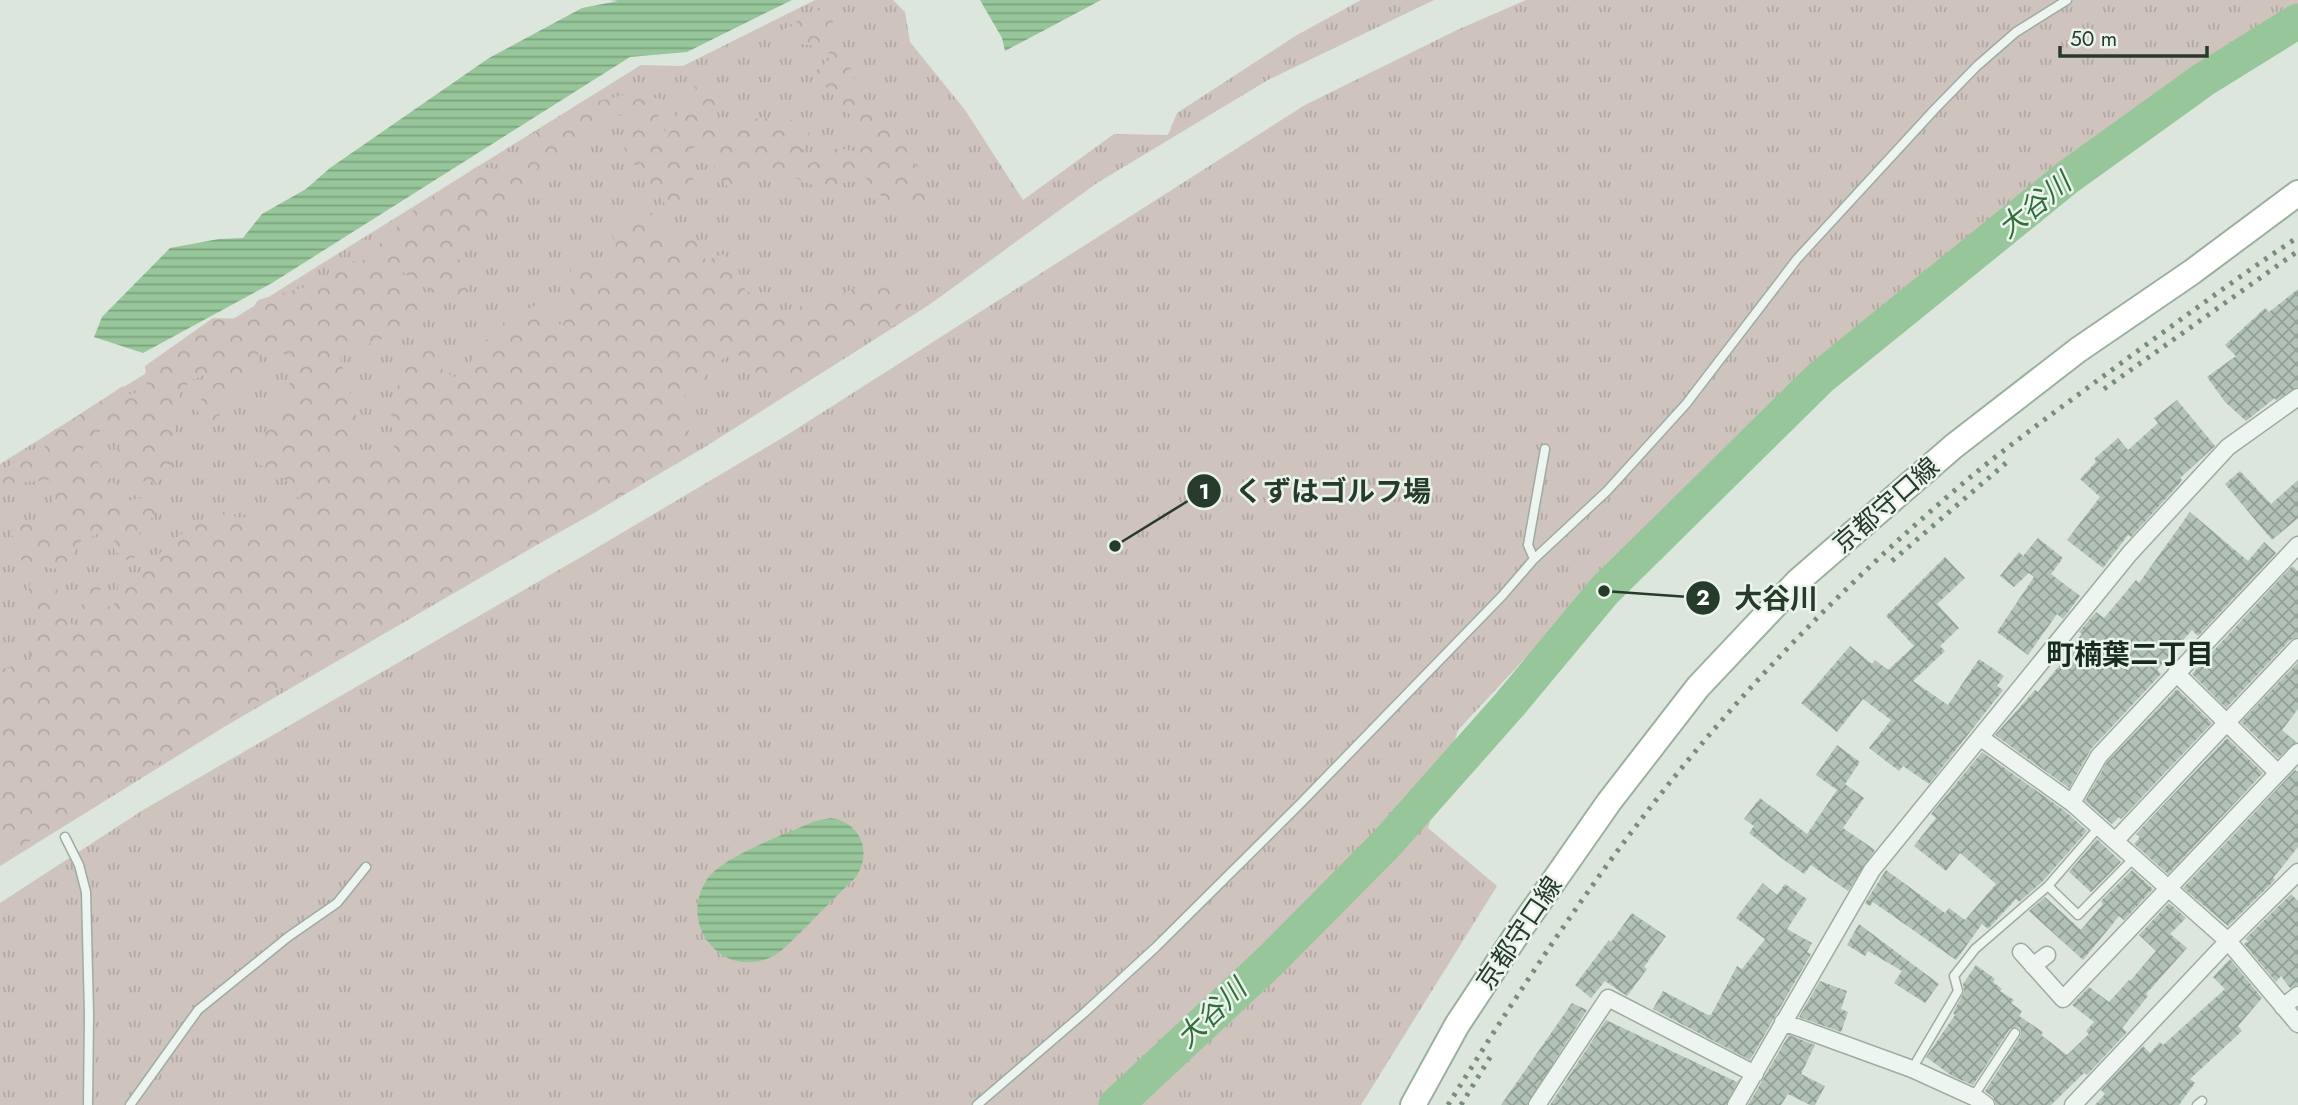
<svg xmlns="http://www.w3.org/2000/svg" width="2298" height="1105" font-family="Jost,'Noto Sans JP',sans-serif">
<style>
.grass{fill:url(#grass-tufts)}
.forest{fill:url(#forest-crowns)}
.water{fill:url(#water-rules)}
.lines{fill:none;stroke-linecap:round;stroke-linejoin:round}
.river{stroke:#97c69a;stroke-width:35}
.building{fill:url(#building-cross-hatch)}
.lane-casing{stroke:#9eaca0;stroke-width:11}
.street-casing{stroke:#9eaca0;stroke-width:19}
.primary-casing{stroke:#9bb19f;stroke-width:28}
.lane{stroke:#eef4ef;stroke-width:8}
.street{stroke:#eef4ef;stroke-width:16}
.primary{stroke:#fff;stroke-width:24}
.rail{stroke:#768f7a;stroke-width:5;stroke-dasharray:3.5 7;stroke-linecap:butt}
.labels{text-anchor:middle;stroke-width:5;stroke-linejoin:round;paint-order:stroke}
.street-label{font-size:26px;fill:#263b2a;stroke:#ebf4ec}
.water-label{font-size:28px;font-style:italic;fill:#316e38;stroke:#ebf4ec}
.neighbourhood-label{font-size:28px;font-weight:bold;fill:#182c1d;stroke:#ebf4ec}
.leader{fill:none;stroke:#263b2a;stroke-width:2.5}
.callout-dot{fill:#263b2a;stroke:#ebf4ec;stroke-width:2.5}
.mark-label{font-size:21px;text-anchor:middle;font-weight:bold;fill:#fff}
.callout-label{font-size:28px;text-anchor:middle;font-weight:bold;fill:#263b2a;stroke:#ebf4ec;stroke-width:5;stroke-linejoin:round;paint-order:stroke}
</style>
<defs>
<pattern id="grass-tufts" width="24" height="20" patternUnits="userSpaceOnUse" patternTransform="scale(1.75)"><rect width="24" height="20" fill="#cfc3bd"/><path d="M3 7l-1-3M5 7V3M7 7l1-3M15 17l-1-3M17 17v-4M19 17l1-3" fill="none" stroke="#b2a8a3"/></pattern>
<pattern id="forest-crowns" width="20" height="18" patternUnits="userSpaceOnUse" patternTransform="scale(1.75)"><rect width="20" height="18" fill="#cfc3bd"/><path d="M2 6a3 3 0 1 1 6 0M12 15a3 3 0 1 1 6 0" fill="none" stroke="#b2a8a3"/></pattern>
<pattern id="water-rules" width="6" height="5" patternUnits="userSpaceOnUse" patternTransform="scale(1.75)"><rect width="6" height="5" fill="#97c69a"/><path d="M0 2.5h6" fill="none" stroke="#7ba27e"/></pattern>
<pattern id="building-cross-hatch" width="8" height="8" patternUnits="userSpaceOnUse" patternTransform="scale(1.75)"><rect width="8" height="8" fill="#b3c2b6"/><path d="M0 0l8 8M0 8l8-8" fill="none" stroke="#919f94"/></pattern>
</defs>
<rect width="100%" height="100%" fill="#dce6dd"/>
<path class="grass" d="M815 0H893L905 12 910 42 965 110 1023 200 1114 134 1168 135 1177 113 1297 35 1361 0H1434L1268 80 1097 183 929 305 705 447 224 727 0 866V464L641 65 683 66Z
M1526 0H2298V5L2080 149 1815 360 1691 481 1458 730 1428 828 1497 886 1361 1105H0V903L143 810 588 553 787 435 1305 105 1457 30Z"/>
<path class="forest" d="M826 3 860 94 890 122 916 165 933 202 919 210 884 199 865 177 822 189 760 163 737 197 714 171 715 150 706 139 682 156 694 181 693 205H666L641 175 624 148 633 113 602 119 574 156 536 169 507 209 466 237 459 258 468 289 460 298 441 297 396 268 382 280 405 293 427 312 422 328 375 341 340 357 359 426 352 453 354 473 369 469 376 451 394 452 391 409 407 356 434 336 439 367 457 379 484 344 506 320 540 303 562 327 570 308 571 266 602 269 619 257 609 224 629 215 653 213 648 233 690 232 706 261 722 254 736 263 745 290 763 301 777 320 801 306 833 298 886 274 902 289 899 324 859 335 786 382 761 377 733 349 684 397 692 454 594 513 295 679 0 859V670L31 660 27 644 32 635 46 630 26 605 30 583 39 578 59 591C58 609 67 628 87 629 80 603 78 603 94 580L102 588 93 599 113 608 121 575 139 580C161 547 187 524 225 511L238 518 270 514 279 504 301 498 295 486 259 464 269 419 291 381 293 361 271 344 258 350 259 369 247 382 227 395 217 422H203L196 408 210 384 228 381 225 366 190 381 175 400 176 447 172 462 158 483 121 478 117 458 121 435 112 423 83 443V453L93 455 127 501 141 498 155 506 154 518 140 517 139 556 126 560 114 550 115 527 81 541 69 560 55 569 22 562 7 521 56 529 49 480 3 484 2 471 25 454 35 466 48 455 42 439 123 386 131 395 147 387 145 366 213 318 246 319 258 300 316 284 328 276 331 259 361 262 417 207 478 166 507 171 520 158 526 138 583 105 628 94 662 99 658 118 668 137 685 95 693 85 716 100 720 141 733 145V121L763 118 802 121 810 132 798 160 806 166 837 148 858 152 860 129 840 102 813 73 829 60V47L799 44 783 30Z"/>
<path class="water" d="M609 0H792L687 52 630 57 272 283 143 353 94 337 102 317 170 248 219 239 243 238 262 214 306 189 330 168 489 58 582 8 618 1Z
M980 0H1101L1005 51 1002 38Z
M831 818C862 823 872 853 856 877 838 895 820 912 803 930 794 938 785 949 775 955 725 983 675 925 708 878 724 856 788 833 815 821Z"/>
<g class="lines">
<path class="river" d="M1116 1105 1271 960 1386 844 1510 704 1604 591 1820 378 2068 177 2203 80 2298 21"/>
</g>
<path class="building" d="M2298 289V387L2276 400 2275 398 2246 421 2225 402 2207 377 2236 356 2225 345 2265 308 2269 312Z
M2177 400 2215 446 2180 478 2182 480 2180 483 2131 537 2128 535 2103 568 2067 540 2100 497 2080 479 2096 462 2094 459 2118 438 2128 450 2158 423 2154 418Z
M2240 471 2271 504 2298 480V518L2272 540 2225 484Z
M2190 512 2248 561 2264 542 2276 553 2198 636 2192 630 2157 670 2161 674 2091 749 2069 788 1995 735 2035 690 2038 692 2070 652 2068 650 2082 634 2079 632 2096 612 2104 618 2136 580 2139 583Z
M2038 538 2063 558 2051 574 2080 596 2063 619 2057 614 2028 655 1997 632 2034 577 2029 573 2014 587 2000 576 2019 552 2023 556Z
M1945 557 1965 578 1937 604 1959 628 1940 646 1945 651 1913 681 1948 705 1979 659 2004 676 1997 686 2003 690 1929 784 1903 766 1899 771 1869 748 1891 720 1863 699 1837 732 1801 703 1850 646 1872 664 1875 660 1888 670 1914 646 1886 616Z
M2292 566 2298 571V637L2290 640 2226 708 2192 674Z
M2298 662V709L2282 730 2296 742 2278 758 2241 722Z
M2177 689 2212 723 2121 819 2119 817 2112 824 2085 801 2107 762Z
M2227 738 2263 773 2168 874 2134 844 2140 837 2136 834Z
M1837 745 1860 762 1845 784 1864 798 1843 828 1875 850 1848 891 1811 865 1804 874 1787 862 1749 833 1754 826 1744 819 1760 798 1807 834 1837 790 1816 775Z
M1982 752 2065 811 2087 831 2043 881 2019 902 2016 899 1988 929 1982 924 1956 960 1873 902 1870 906 1865 903 1886 870 1945 913 1949 908 1965 920 1996 884 1960 853 1946 871 1914 846 1936 818 1931 814Z
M2295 770 2298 772V847L2273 878 2275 880 2228 926 2183 888Z
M2097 839 2121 862 2091 892 2069 872Z
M2132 870 2153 889 2124 920 2119 916 2083 960 2029 911 2045 897 2081 930 2103 904 2101 901Z
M1763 883 1777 895 1785 884 1807 899 1787 929 1812 943 1807 952 1811 954 1750 1060 1653 1009 1663 991 1708 1015H1711L1737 966 1742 969 1765 939 1736 918Z
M2291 894 2298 901V985L2290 988 2281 976 2276 982 2244 944 2248 941 2245 939Z
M2169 903 2186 918 2170 934 2187 948 2146 994 2148 996 2122 1028 2127 1032 2087 1075 2084 1073 2051 1105H1996L1993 1097 1985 1091 2020 1037 2021 1031 2018 1027 2010 1029 1973 1085 1952 1076 1926 1057 1955 1015 1953 1013 1964 992 1963 984 1976 965 1995 979 1993 982 2002 989 2000 991 2014 1000 2011 1003 2022 1011 2019 1016 2043 1032 2041 1035 2067 1055 2089 1034 2086 1031 2094 1022 2072 1005 2089 987 2109 1002 2129 980 2130 981 2156 951 2139 935Z
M1632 913 1666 936 1644 967 1647 969 1627 996 1605 981 1591 998 1575 985 1609 940 1611 942Z
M1859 924 1939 984 1925 1003 1894 983 1902 971 1868 951 1865 956 1847 945Z
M2230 959 2262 998 2238 1026 2242 1031 2190 1079 2195 1083 2179 1105H2095L2105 1094 2101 1090 2143 1046 2150 1053 2160 1042 2163 1045 2225 989 2213 977Z
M1820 981 1847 991 1841 1009 1848 1012 1841 1032 1799 1017Z
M1572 1003 1587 1010 1527 1105H1501Z
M1606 1020 1737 1082 1740 1078 1726 1105H1550Z
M1789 1035 1815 1045 1801 1074 1825 1086 1815 1105H1810L1788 1094 1781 1105H1748Z"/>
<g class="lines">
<g class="lane-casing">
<path id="lane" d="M1534 559 1528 545 1545 449
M65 837 79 865 86 892 89 1014 88 1105
M2048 886 2099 827
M1912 1069 1958 991 1954 976 1975 949 2048 886 2078 915 2134 858
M1973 1097 2015 1033
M130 1105 198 1010 288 937 337 903 366 867
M977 1105 1084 1013 1156 947 1302 802 1502 596 1534 559 1607 491 1686 404 1797 259 1935 109 1977 66 2016 32 2067 0
M2197 1105 2202 1101"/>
</g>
<g class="street-casing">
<path id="street" d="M2176 673 2278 773
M1981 738 2072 803 2228 941 2298 1024
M2072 803 2099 756 2298 545
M2115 841 2298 647
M2021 952 2063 999 2298 752
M2033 966 2047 955
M2283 1007 2298 995
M1783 1022 1912 1069 1978 1099 1986 1105
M1537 1105 1608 998 1755 1074
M1736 1105 1872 870 2130 553 2228 447 2298 397
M2073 1105 2228 941 2298 872"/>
</g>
<g class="primary-casing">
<path id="primary" d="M1413 1105 1457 1025 1523 925 1609 802 1698 687 1798 581 1954 446 2078 350 2192 272 2298 193"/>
</g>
<use href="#lane" class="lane"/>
<use href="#street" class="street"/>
<use href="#primary" class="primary"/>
<path class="rail" d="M2104 389 2298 251
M1892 561 2006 463
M1448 1105C1525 981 1605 859 1699 747 1780 650 1882 550 1979 470 2029 430 2081 393 2132 355 2187 315 2241 275 2298 237
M1461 1105 1492 1054"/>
</g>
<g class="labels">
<g class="street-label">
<text transform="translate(1886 505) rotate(-41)" y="9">京都守口線</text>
<text transform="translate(1519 933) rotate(-56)" y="9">京都守口線</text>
</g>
<g class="water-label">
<text transform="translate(2034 205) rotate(-39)" y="10">大谷川</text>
<text transform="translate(1211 1013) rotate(-44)" y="10">大谷川</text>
</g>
<g class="neighbourhood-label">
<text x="2130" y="664">町楠葉二丁目</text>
</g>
</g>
<path class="leader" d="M1115 546L1204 491M1604 591L1703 598"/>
<g class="callout-dot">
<circle cx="1115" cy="546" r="7"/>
<circle cx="1604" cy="591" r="7"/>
<circle cx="1204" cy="491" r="18"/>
<circle cx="1703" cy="598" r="18"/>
</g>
<g class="mark-label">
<text x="1204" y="499">1</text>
<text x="1703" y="605">2</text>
</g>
<g class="callout-label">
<text x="1333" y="501">くずはゴルフ場</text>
<text x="1776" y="608">大谷川</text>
</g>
<path d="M2060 46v10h147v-10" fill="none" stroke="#263b2a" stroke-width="3.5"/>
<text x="2070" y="46" font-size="21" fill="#263b2a" stroke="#ebf4ec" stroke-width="5" paint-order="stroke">50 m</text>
</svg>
